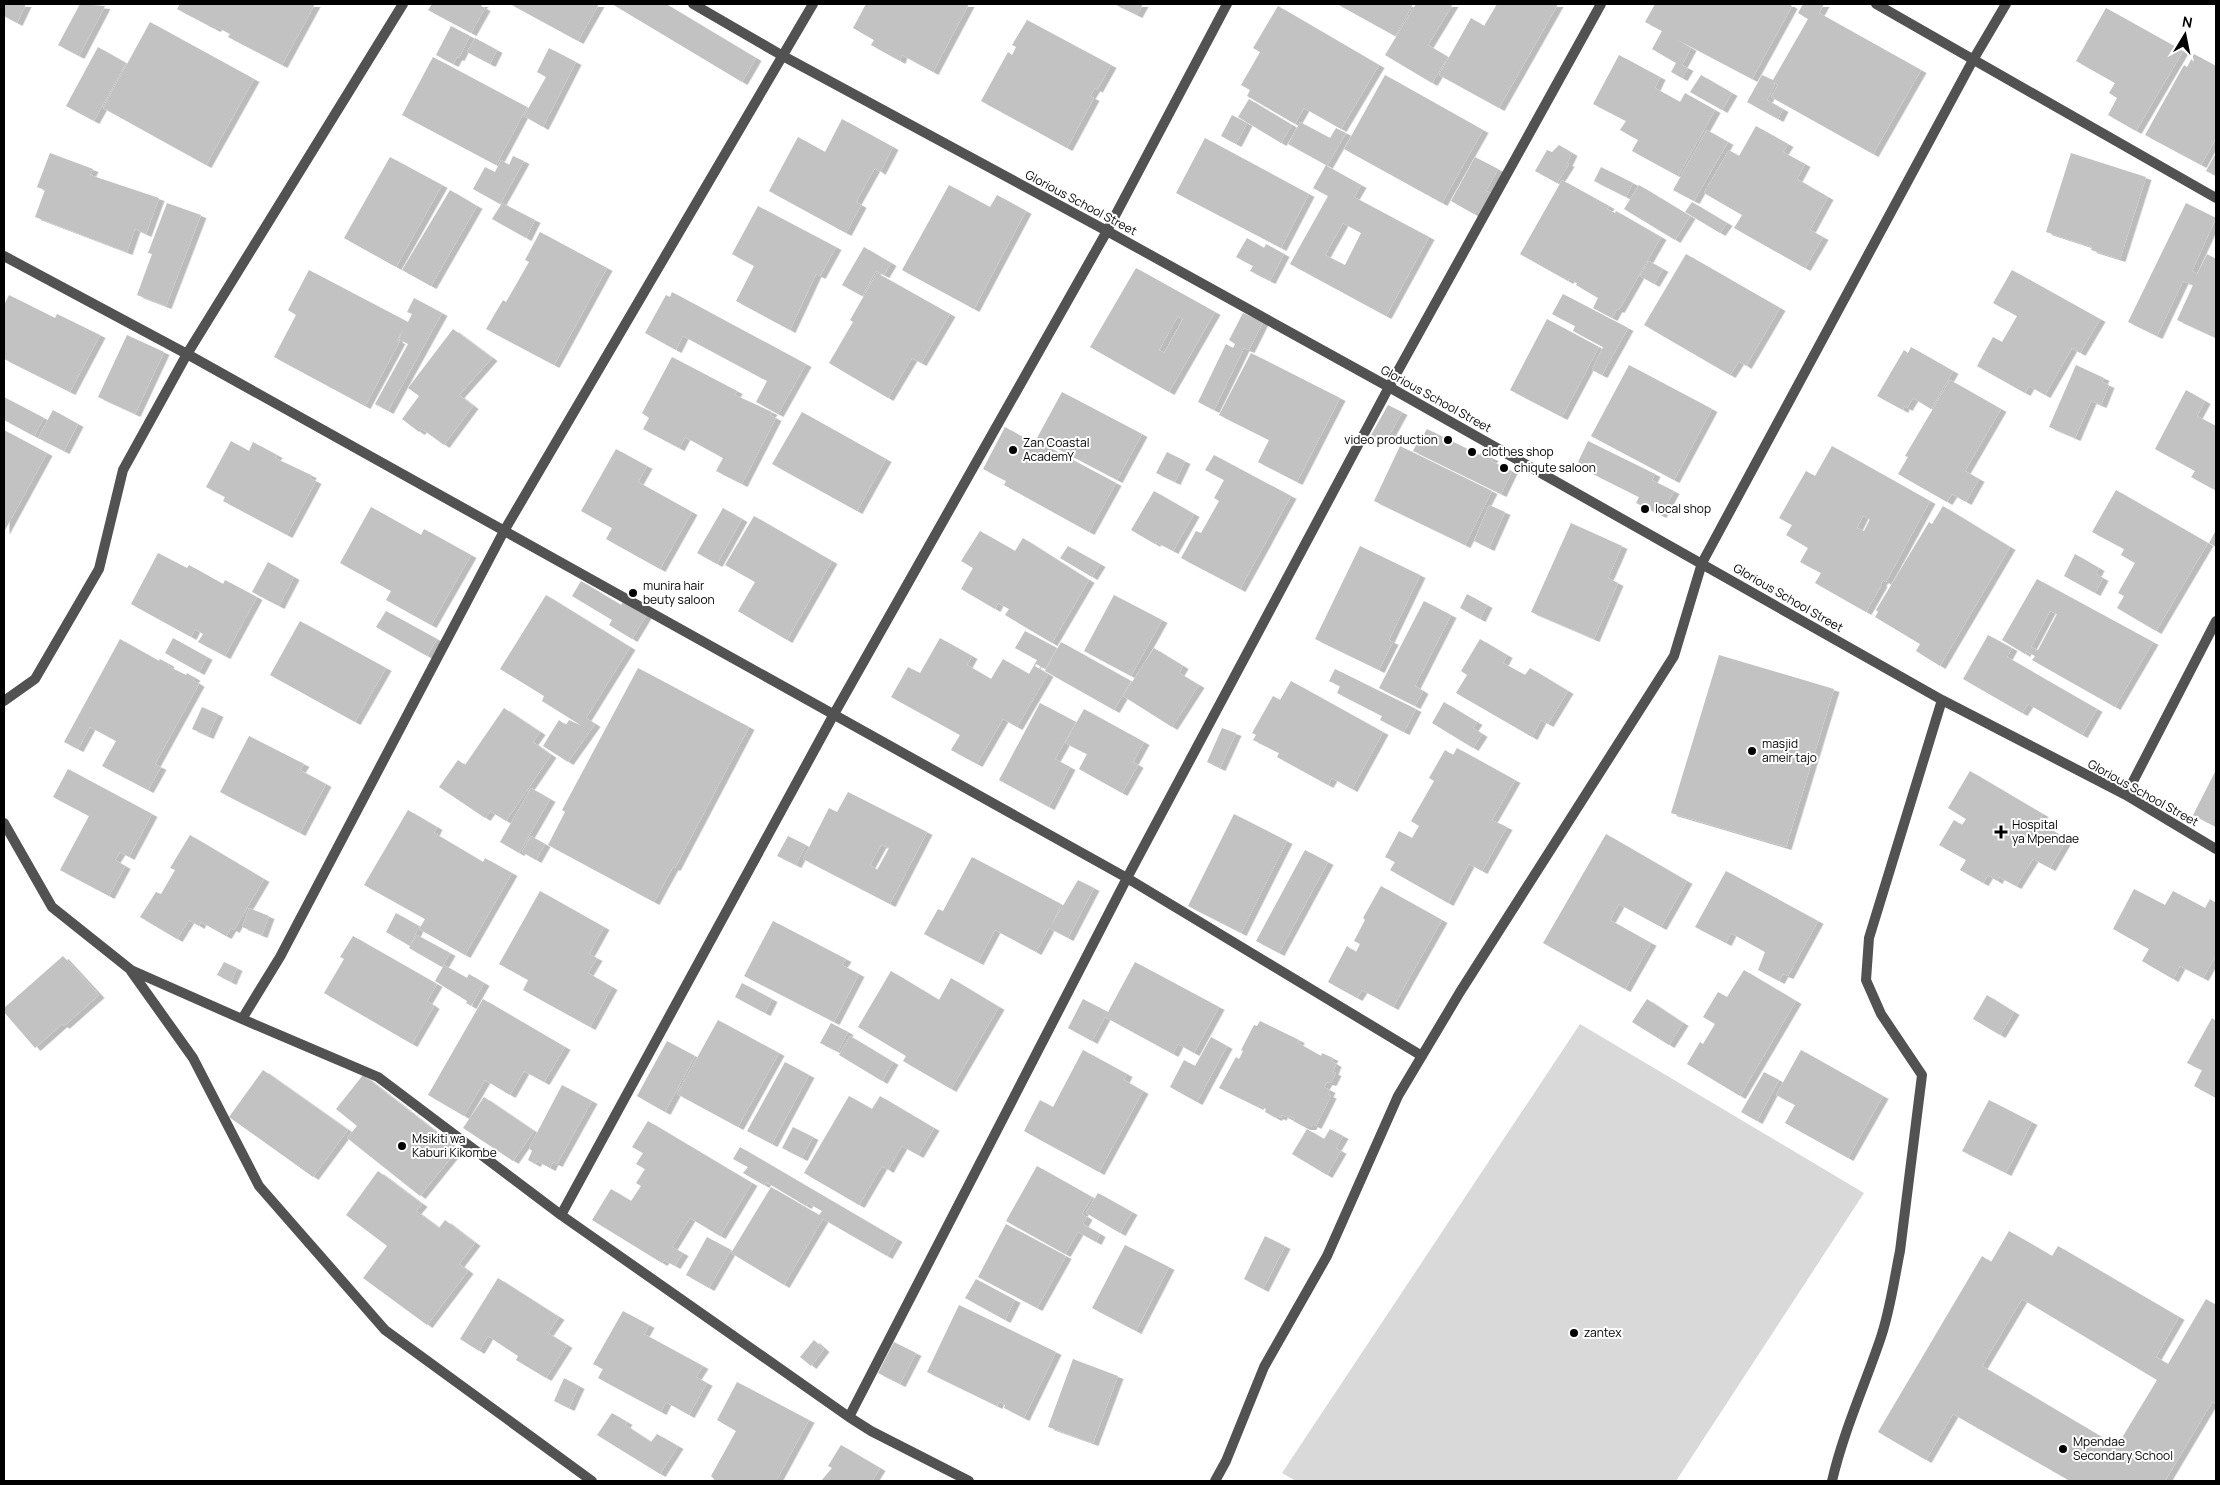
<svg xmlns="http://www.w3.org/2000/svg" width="2220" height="1485" font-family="Manrope,sans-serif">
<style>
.garden{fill:#d9d9d9}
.building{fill:#c2c2c2;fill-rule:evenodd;filter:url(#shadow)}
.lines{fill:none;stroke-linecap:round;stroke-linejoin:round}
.minor{stroke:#525252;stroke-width:10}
.poi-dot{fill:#000;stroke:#fff;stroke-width:2}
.labels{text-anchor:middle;stroke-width:4;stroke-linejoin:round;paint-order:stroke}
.street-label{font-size:12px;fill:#000;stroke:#fff}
.poi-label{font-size:12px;fill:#000;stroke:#fff;text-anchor:start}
</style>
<defs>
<filter id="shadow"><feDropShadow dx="5.5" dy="3" stdDeviation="0" flood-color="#0004"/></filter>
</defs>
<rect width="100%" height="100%" fill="#fff"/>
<path class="garden" d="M1580 1024 1864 1193 1676 1481H1296L1282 1473Z"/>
<path class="building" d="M4 4H26L17 23 4 16Z
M80 4 105 6 79 56 58 45Z
M180 4H315L282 65 228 37 230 34 217 27 215 29 177 9Z
M432 4H483L481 6 485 8 471 33 428 10Z
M510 4H599L578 41Z
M612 4H666L756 58 742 82Z
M866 4H969L933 72 902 55 900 61 871 45 874 40 853 28Z
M1114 4H1143L1137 15Z
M1337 4H1413L1395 36Z
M1416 4H1453L1428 45 1448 57 1432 83 1385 55Z
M1497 4H1558L1499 108 1439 75 1471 18 1484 26Z
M1655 4H1789L1792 6 1752 79 1676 39 1691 48 1682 65 1688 68 1682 78 1671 72 1676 63 1652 49 1662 31 1645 22Z
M1803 4H1824L1819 13 1921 70 1873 154 1771 97 1778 85 1772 82 1775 85 1767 100 1783 109 1778 119 1747 102 1762 75 1773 80 1808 19 1798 13Z
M1278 6 1379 65 1341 129 1304 108 1295 124 1247 96 1250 90 1241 85 1260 52 1253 48Z
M2106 8 2183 51 2136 131 2108 115 2117 98 2109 93 2115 83 2076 61Z
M1027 20 1111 65 1097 90 1095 88 1090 96 1094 98 1067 148 981 101 1008 52 1012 55 1016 47 1012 45Z
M150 22 254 79 206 165 103 108Z
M451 26 470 36 459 58 457 57 453 64 436 55Z
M475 38 497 50 490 64 467 52Z
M98 47 126 63 94 121 66 106Z
M549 48 576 62 543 127 524 116 546 77 537 72Z
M2194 54 2216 66V138L2201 165 2145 135 2184 65 2187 67Z
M1619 55 1660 77 1655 88 1680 102 1685 93 1715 110 1678 176 1632 151 1638 140 1620 130 1626 121 1593 104Z
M433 57 527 107 496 165 402 115Z
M1385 75 1483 130 1442 203 1344 149Z
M1701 75 1732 93 1722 110 1690 92Z
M1249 99 1292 125 1281 143 1238 117Z
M1232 115 1247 123 1236 144 1221 136Z
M842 119 893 147 880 172 875 168 856 202 861 205 846 233 769 191 798 137 825 152Z
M1300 122 1330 138 1336 128 1346 133 1327 166 1361 185 1354 197 1429 237 1386 316 1290 264 1328 196 1313 188 1326 165 1288 144ZM1343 223 1361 233 1345 265 1325 255Z
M1756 126 1788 144 1783 152 1805 164 1797 179 1828 197 1810 230 1823 237 1805 268 1734 228 1742 215 1704 193 1729 150 1739 156Z
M1707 130 1728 142 1694 201 1673 190Z
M1205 138 1309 194 1281 248 1176 193Z
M1559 145 1572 153 1567 163 1569 164 1557 183 1535 171 1547 150 1552 152Z
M50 153 93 169 90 175 159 198 146 234 135 229 127 252 35 217 45 190 37 187Z
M2071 153 2146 177 2120 259 2091 250 2092 247 2046 232Z
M2216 153V176L2206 171Z
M513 156 524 161 500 204 473 189 485 167 495 172 501 160 509 165Z
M390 157 442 185 396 267 344 238Z
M1475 157 1498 169 1486 191 1491 193 1480 213 1476 211 1474 214 1451 201Z
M1601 167 1633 183 1626 197 1594 181Z
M1562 180 1609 206 1607 209 1615 213 1616 211 1661 237 1619 310 1617 309 1612 318 1593 308 1598 298 1576 285 1577 283 1569 279 1568 281 1520 254Z
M949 185 990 207 997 195 1026 211 974 309 902 270Z
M1639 185 1690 216 1675 240 1624 209Z
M450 190 477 206 431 286 402 270Z
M1692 202 1727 223 1720 233 1685 212Z
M167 203 201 215 166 306 137 295 152 254 148 253Z
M502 203 535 220 526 238 492 219Z
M2186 203 2216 218 2192 271 2197 274 2207 254 2216 259V338L2177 320 2193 285 2183 281 2157 336 2128 322Z
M758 206 836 247 820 276 816 274 790 330 736 301 754 266 732 254Z
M540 232 607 268 554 365 486 329 503 300 506 302 529 262 525 260Z
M1247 238 1264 248 1266 244 1284 254 1270 281 1250 271 1253 266 1236 257Z
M864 247 891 263 884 275 876 271 862 296 842 285Z
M1686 254 1780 308 1746 366 1739 361 1730 375 1644 325Z
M1649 261 1663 269 1654 284 1640 276Z
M1136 268 1215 312 1169 392 1090 347ZM1178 316 1183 319 1164 353 1159 350Z
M309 270 408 322 412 314 407 312 414 298 442 313 388 411 375 404 408 344 399 339 404 328 397 340 400 341 365 406 274 357 296 315 288 310Z
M2012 270 2100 319 2080 353 2072 348 2045 395 2029 386 2025 393 1977 366 1993 337 2002 342 2017 316 1993 303Z
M877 273 950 314 921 363 912 358 888 398 829 363 853 322 850 320Z
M672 292 806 364 778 414 756 402 767 381 683 336 676 350 645 333 666 295 670 297Z
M1563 294 1628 328 1602 375 1592 370 1603 347 1573 331 1575 326 1552 314Z
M9 295 55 318 57 314 100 335 70 392 4 359V305Z
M1243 313 1263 322 1249 350 1244 348 1214 410 1198 402 1226 344 1233 348 1235 344 1229 340Z
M1547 319 1599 347 1562 417 1510 390Z
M453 329 492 358 459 395 473 406 444 445 422 429 419 432 402 419 419 396 408 388Z
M127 335 164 352 135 414 98 397Z
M1911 347 1953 371 1931 409 1913 398 1907 408 1904 406 1903 410 1877 396 1904 350 1908 353Z
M1251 353 1340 398 1297 482 1258 462 1269 440 1219 415Z
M672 357 737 391 735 395 772 412 770 415 776 418 742 484 716 471 723 458 685 437 679 448 643 429 649 418 642 413Z
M1629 365 1712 409 1674 480 1591 436Z
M2076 365 2104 378 2102 382 2109 385 2101 405 2091 401 2075 438 2049 427Z
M1950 380 2001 409 1965 471 1979 479 1966 502 1952 494 1947 502 1898 474 1908 457 1905 456Z
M2186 390 2205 401 2197 416 2216 426V484L2213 489 2191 477 2195 471 2155 449Z
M1062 392 1142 434 1117 480 1037 438Z
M4 397 44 418 34 436 4 420Z
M1388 405 1402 412 1385 443 1371 435Z
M53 410 78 424 64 451 38 438Z
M802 412 886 459 857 511 772 464Z
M1005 427 1028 440 1030 437 1116 483 1089 532 1004 485 1006 481 983 469Z
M1427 429 1480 455 1481 453 1493 458 1491 461 1512 471 1501 494 1413 451 1422 433 1424 434Z
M4 430 47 453 4 532Z
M231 441 249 451 253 442 277 455 275 458 311 475 310 478 316 481 287 535 223 501 225 497 206 487Z
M1588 441 1655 474 1652 480 1674 491 1661 515 1636 503 1639 497 1593 474 1595 471 1578 462Z
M1400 446 1492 491 1465 545 1374 501Z
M1832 446 1930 501 1886 582 1883 580 1881 583 1882 584 1866 612 1815 583 1821 573 1800 562 1808 548 1786 535 1792 525 1779 518 1806 471 1815 476ZM1863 516 1870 519 1864 531 1857 528Z
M616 449 647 466 638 482 692 512 660 569 606 539 612 528 581 511Z
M1167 452 1185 461 1175 482 1156 473Z
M1214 455 1291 496 1240 589 1181 558 1196 531 1201 533 1219 501 1214 498 1224 480 1205 470Z
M2116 490 2208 543 2156 631 2117 608 2124 596 2118 593 2135 563 2121 555 2124 549 2092 532Z
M1154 491 1194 514 1173 551 1156 542 1155 544 1131 530Z
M1489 505 1505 512 1489 548 1474 541Z
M1943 506 2010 547 1940 666 1916 651 1920 644 1875 617 1878 612 1876 610 1929 522 1932 524Z
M371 507 421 535 424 529 471 555 431 625 386 600 391 591 340 563Z
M723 508 742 519 717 564 697 553Z
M754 516 832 561 787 640 738 611 755 582 725 565Z
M1571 523 1622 546 1608 578 1618 583 1594 639 1531 612Z
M2216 530V547L2209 543Z
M980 531 1015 551 1023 538 1089 580 1052 643 1005 615 1009 609 998 603 995 609 961 589 973 568 961 561Z
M1068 546 1100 564 1092 577 1060 558Z
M1360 546 1420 575 1389 640 1393 642 1379 670 1315 639Z
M158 553 187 568 189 565 223 584 225 580 257 597 225 656 198 642 203 634 195 629 191 637 131 604Z
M2075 554 2099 568 2096 574 2103 578 2095 593 2064 576Z
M268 562 294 577 279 606 252 592Z
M2037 579 2153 642 2115 707 2032 660 2035 656 2026 651 2025 654 2002 640ZM2050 611 2057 614 2038 650 2031 647Z
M581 581 621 605 624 601 647 614 632 639 609 625 612 620 572 596Z
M1467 594 1487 605 1480 619 1460 608Z
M546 595 630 647 586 718 595 724 568 762 543 746 559 720 566 725 569 720 582 726 542 701 544 696 500 669Z
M1114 595 1162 620 1131 676 1084 651Z
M1424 601 1451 615 1415 686 1423 691 1415 706 1379 688Z
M386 611 437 639 427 656 376 627Z
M300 621 386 668 355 722 270 675Z
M1025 631 1057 648 1045 669 1036 664 1035 666 1048 674 1017 727 1003 719 977 764 951 750 960 735 891 697 908 667 920 673 940 638 972 656 967 665 991 679 1003 659 1029 674 1037 660 1015 648Z
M1988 635 2012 648 2007 657 2097 709 2082 735 2028 704 2022 713 1963 679Z
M173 638 207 657 199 672 165 653Z
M120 639 159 661 160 659 169 664 168 666 186 675 187 673 195 678 193 680 199 684 155 764 161 767 148 790 102 766 116 741 90 727 78 749 64 742Z
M1480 639 1507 655 1503 663 1525 675 1530 668 1568 691 1548 724 1541 720 1532 737 1456 693 1467 675 1461 671Z
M1061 642 1131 681 1114 710 1045 671Z
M1154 648 1183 666 1179 673 1199 685 1172 727 1123 696Z
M1719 655 1834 689 1786 847 1671 813Z
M638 668 749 727 675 868 673 867 654 902 548 845 565 812 562 810Z
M1335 669 1416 709 1404 732 1380 720 1382 716 1337 693 1340 686 1329 681Z
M1291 681 1383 732 1352 789 1332 778 1328 785 1277 757 1279 753 1253 740 1256 735 1252 733 1273 696 1280 700Z
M1444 702 1477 722 1473 728 1482 734 1473 748 1432 723Z
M1040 703 1076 722 1055 759 1070 767 1049 807 999 780Z
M202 707 218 714 208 736 192 729Z
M504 708 540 732 533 742 551 755 506 821 490 811 485 818 439 787 458 760 465 765Z
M1084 709 1144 742 1133 762 1138 765 1122 793 1079 769 1087 754 1065 743Z
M1222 728 1236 733 1220 768 1207 762Z
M249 736 304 764 300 770 326 784 300 833 220 792Z
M1457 748 1515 780 1492 820 1507 827 1482 871 1469 864 1448 903 1390 870 1395 862 1385 857 1399 831 1412 838 1419 826 1411 821 1434 781 1429 778 1445 750 1453 755Z
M68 769 152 814 129 857 120 852 115 860 125 866 109 896 60 870 89 816 53 797Z
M2216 770V827L2193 815Z
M1970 771 2043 814 2038 822 2067 839 2050 868 2033 859 2016 886 1999 877 1997 881 1988 875 1983 883 1960 870 1966 860 1939 845 1954 820 1962 825 1966 819 1948 808Z
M531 788 550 799 519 853 500 842Z
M848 792 927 832 890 904 803 859 829 808 837 812ZM881 845 889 848 877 870 870 865Z
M408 810 437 827 434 833 483 862 485 858 512 873 465 955 419 929 425 919 364 885Z
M1234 814 1287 841 1241 933 1188 906Z
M1606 834 1687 881 1661 927 1619 904 1610 920 1651 943 1625 989 1543 943Z
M190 835 264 879 234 930 231 928 226 936 201 922 199 926 189 920 177 939 140 917 156 892 161 894 175 870 170 868Z
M531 836 545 844 536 860 522 852Z
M788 836 806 845 796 865 777 856Z
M1305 850 1328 862 1279 953 1256 941Z
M972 857 1061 904 1051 926 1078 880 1094 888 1068 938 1049 928 1036 952 995 930 978 962 924 934 938 909 943 911Z
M1726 871 1818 921 1788 976 1783 974 1779 981 1758 970 1765 952 1731 933 1726 943 1695 927Z
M1381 886 1442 920 1393 1007 1362 990 1357 998 1328 982 1347 946 1356 952 1360 944 1354 941 1365 920 1363 918Z
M2134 889 2165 905 2173 891 2205 908 2210 899 2216 903V955L2203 978 2180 966 2173 979 2142 961 2149 949 2113 929Z
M540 891 604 927 589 954 597 958 588 973 612 987 590 1027 523 990 528 980 499 964Z
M249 908 269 916 262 935 242 927Z
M396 913 419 926 410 946 386 932Z
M773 921 846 959 842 965 859 974 834 1022 744 976Z
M417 935 450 953 442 967 409 948Z
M353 936 437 984 427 1001 434 1006 412 1044 324 993 344 959 340 957Z
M63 956 99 995 64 1026 62 1024 35 1048 4 1012V1008Z
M224 962 237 968 231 982 217 975Z
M1135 962 1219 1007 1194 1053 1178 1044 1173 1054 1105 1017 1092 1041 1068 1028 1083 999 1108 1012Z
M444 965 467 978 469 974 484 983 471 1006 466 1003 467 1001 435 981Z
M1744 970 1796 1001 1740 1096 1687 1064 1700 1042 1703 1044 1715 1024 1703 1017 1718 992 1727 997Z
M891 971 939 1000 951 978 999 1007 951 1089 903 1061 906 1056 858 1027Z
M742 983 772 999 765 1013 735 997Z
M1987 995 2014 1012 2000 1035 1973 1019Z
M483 999 565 1047 544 1082 524 1071 510 1095 485 1080 464 1116 428 1095Z
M1647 999 1683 1023 1669 1045 1632 1022Z
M2212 1018 2216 1021V1098L2194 1086 2202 1070 2187 1063Z
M718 1020 779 1053 738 1127 677 1094Z
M1260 1021 1299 1040 1298 1043 1321 1056 1322 1053 1333 1058 1331 1061 1336 1064 1333 1072 1336 1073 1331 1083 1327 1082 1324 1087 1330 1090 1328 1094 1331 1096 1316 1126 1312 1124 1311 1127H1305L1293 1121 1295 1119 1290 1116 1289 1118 1282 1115 1281 1118 1278 1116 1276 1118 1265 1112 1266 1109 1259 1105 1258 1107 1219 1088 1236 1057 1239 1059 1243 1051 1241 1050 1254 1025 1257 1026Z
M831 1023 848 1032 838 1052 820 1043Z
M850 1036 893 1062 882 1081 839 1055Z
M1211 1037 1227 1046 1197 1102 1170 1087 1184 1060 1195 1066Z
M667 1041 695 1056 665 1112 637 1096Z
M1083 1050 1127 1074 1124 1080 1143 1091 1099 1172 1024 1131 1040 1100 1053 1107Z
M1801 1050 1883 1096 1848 1158 1785 1123 1795 1105 1776 1095Z
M785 1062 809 1075 772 1144 747 1131Z
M263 1070 348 1130 313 1177 229 1117Z
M1764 1072 1779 1080 1757 1121 1741 1112Z
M363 1075 458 1149 420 1196 347 1138 357 1126 336 1109Z
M562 1085 592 1101 557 1164 553 1162 550 1168 537 1161 535 1164 528 1160 532 1151 529 1148Z
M849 1096 872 1109 880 1096 934 1128 918 1155 902 1146 888 1170 882 1166 859 1205 804 1173Z
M484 1097 534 1131 513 1161 463 1128Z
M1989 1100 2032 1122 2006 1173 1962 1151Z
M648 1121 752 1183 720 1236 690 1218 672 1247 683 1253 675 1266 664 1260 662 1263 592 1220 611 1189 631 1201 641 1186 636 1183 645 1169 636 1164 643 1153 632 1147Z
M793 1127 813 1137 802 1158 782 1148Z
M1307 1129 1324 1139 1330 1129 1343 1136 1336 1148 1341 1151 1327 1175 1292 1154Z
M740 1147 897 1239 887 1256 823 1219 784 1285 731 1253 771 1187 819 1215 822 1211 808 1203 806 1206 766 1182 764 1185 743 1173 748 1167 733 1159Z
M1037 1166 1092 1197 1082 1214 1087 1217 1083 1224 1100 1234 1096 1242 1078 1232 1065 1254 1006 1221Z
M378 1171 422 1204 416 1211 439 1228 445 1220 475 1243 459 1264 468 1271 427 1325 363 1278 387 1246 346 1215Z
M1098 1193 1132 1212 1120 1233 1086 1213Z
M1006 1224 1066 1256 1037 1308 978 1277Z
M2009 1231 2052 1256 2058 1246 2179 1317 2156 1357 2168 1364 2206 1299 2216 1305V1404L2212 1402 2165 1481H2070L1953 1414 1926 1460 1878 1432 1982 1256 1991 1262ZM2022 1299 2157 1380 2117 1446 1982 1366Z
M1265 1236 1285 1246 1263 1289 1244 1279Z
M707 1237 731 1250 709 1288 686 1275Z
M1125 1245 1169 1267 1136 1331 1092 1308Z
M498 1278 559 1317 548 1333 567 1345 546 1378 516 1360 518 1356 488 1336 479 1351 460 1339Z
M976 1279 1015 1300 1005 1320 965 1298Z
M959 1305 1056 1352 1024 1418 1004 1408 1005 1405 999 1401 997 1406 927 1372Z
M623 1311 649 1325 644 1334 703 1366 696 1377 707 1383 689 1415 666 1402 661 1412 598 1378 603 1369 593 1364Z
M814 1340 824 1349 811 1366 800 1357Z
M894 1342 916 1353 900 1384 878 1373Z
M1073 1359 1118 1376 1093 1443 1048 1427Z
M564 1378 579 1386 569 1408 554 1401Z
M737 1382 809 1420 776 1481H713L714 1479 711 1476 736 1431 717 1420Z
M612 1413 627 1422 625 1425 651 1442 657 1434 678 1446 660 1474 597 1435Z
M841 1445 880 1468 872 1481H821L832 1468 828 1466Z"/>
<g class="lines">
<path class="minor" d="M693 4 783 56 1107 231 1389 387 1942 700 2126 795 2216 849
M1876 4 2216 198
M4 256 187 354 1127 878 1422 1056
M4 701 35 679 99 569 123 470 187 354 403 4
M2126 795 2216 621
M4 823 52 907 131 970 242 1019 280 957 504 531 813 4
M131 971 193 1058 259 1186 385 1330 592 1481
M242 1019 378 1077 561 1215 849 1417 871 1431 969 1481
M561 1215 834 714 1107 231 1227 4
M849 1417 1127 878 1389 387 1601 4
M1215 1481 1226 1461 1264 1367 1327 1256 1398 1096 1460 992 1674 656 1702 563 1973 60 2006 4
M1832 1481C1843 1433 1864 1387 1880 1340 1890 1312 1894 1280 1900 1251L1922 1075 1881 1014 1866 980 1869 938 1942 700"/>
</g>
<g class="poi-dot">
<circle cx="1448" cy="440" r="5"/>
<circle cx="1013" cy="450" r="5"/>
<circle cx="1472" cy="452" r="5"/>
<circle cx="1504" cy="468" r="5"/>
<circle cx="1645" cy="509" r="5"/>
<circle cx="633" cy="593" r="5"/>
<circle cx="1752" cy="751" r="5"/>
<path d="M1998.5 824.5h5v5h5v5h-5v5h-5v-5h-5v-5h5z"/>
<circle cx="402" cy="1146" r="5"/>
<circle cx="1574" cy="1333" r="5"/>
<circle cx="2063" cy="1449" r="5"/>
</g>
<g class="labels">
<g class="street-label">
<text transform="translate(1081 203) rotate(28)" y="4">Glorious School Street</text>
<text transform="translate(1436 399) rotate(29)" y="4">Glorious School Street</text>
<text transform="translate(1788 598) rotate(30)" y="4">Glorious School Street</text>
<text transform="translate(2143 793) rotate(29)" y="4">Glorious School Street</text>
</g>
<g class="poi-label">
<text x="1438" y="444" text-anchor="end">video production</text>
<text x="1023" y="447">Zan Coastal<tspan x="1023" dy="14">AcademY</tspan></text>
<text x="1482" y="456">clothes shop</text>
<text x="1514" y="472">chiqute saloon</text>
<text x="1655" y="513">local shop</text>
<text x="643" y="590">munira hair<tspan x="643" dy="14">beuty saloon</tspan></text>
<text x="1762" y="748">masjid<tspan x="1762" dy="14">ameir tajo</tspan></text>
<text x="2012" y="829">Hospital<tspan x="2012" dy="14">ya Mpendae</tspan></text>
<text x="412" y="1143">Msikiti wa<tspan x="412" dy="14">Kaburi Kikombe</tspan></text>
<text x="1584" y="1337">zantex</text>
<text x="2073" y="1446">Mpendae<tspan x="2073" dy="14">Secondary School</tspan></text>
</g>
</g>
<rect width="2220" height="1485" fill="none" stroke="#000000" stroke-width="10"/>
<g transform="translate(2185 35) rotate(10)" stroke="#ffffff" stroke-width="4" paint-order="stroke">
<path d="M0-4L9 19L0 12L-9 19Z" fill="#000000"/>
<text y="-8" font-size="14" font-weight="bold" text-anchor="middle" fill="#000000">N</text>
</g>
</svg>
